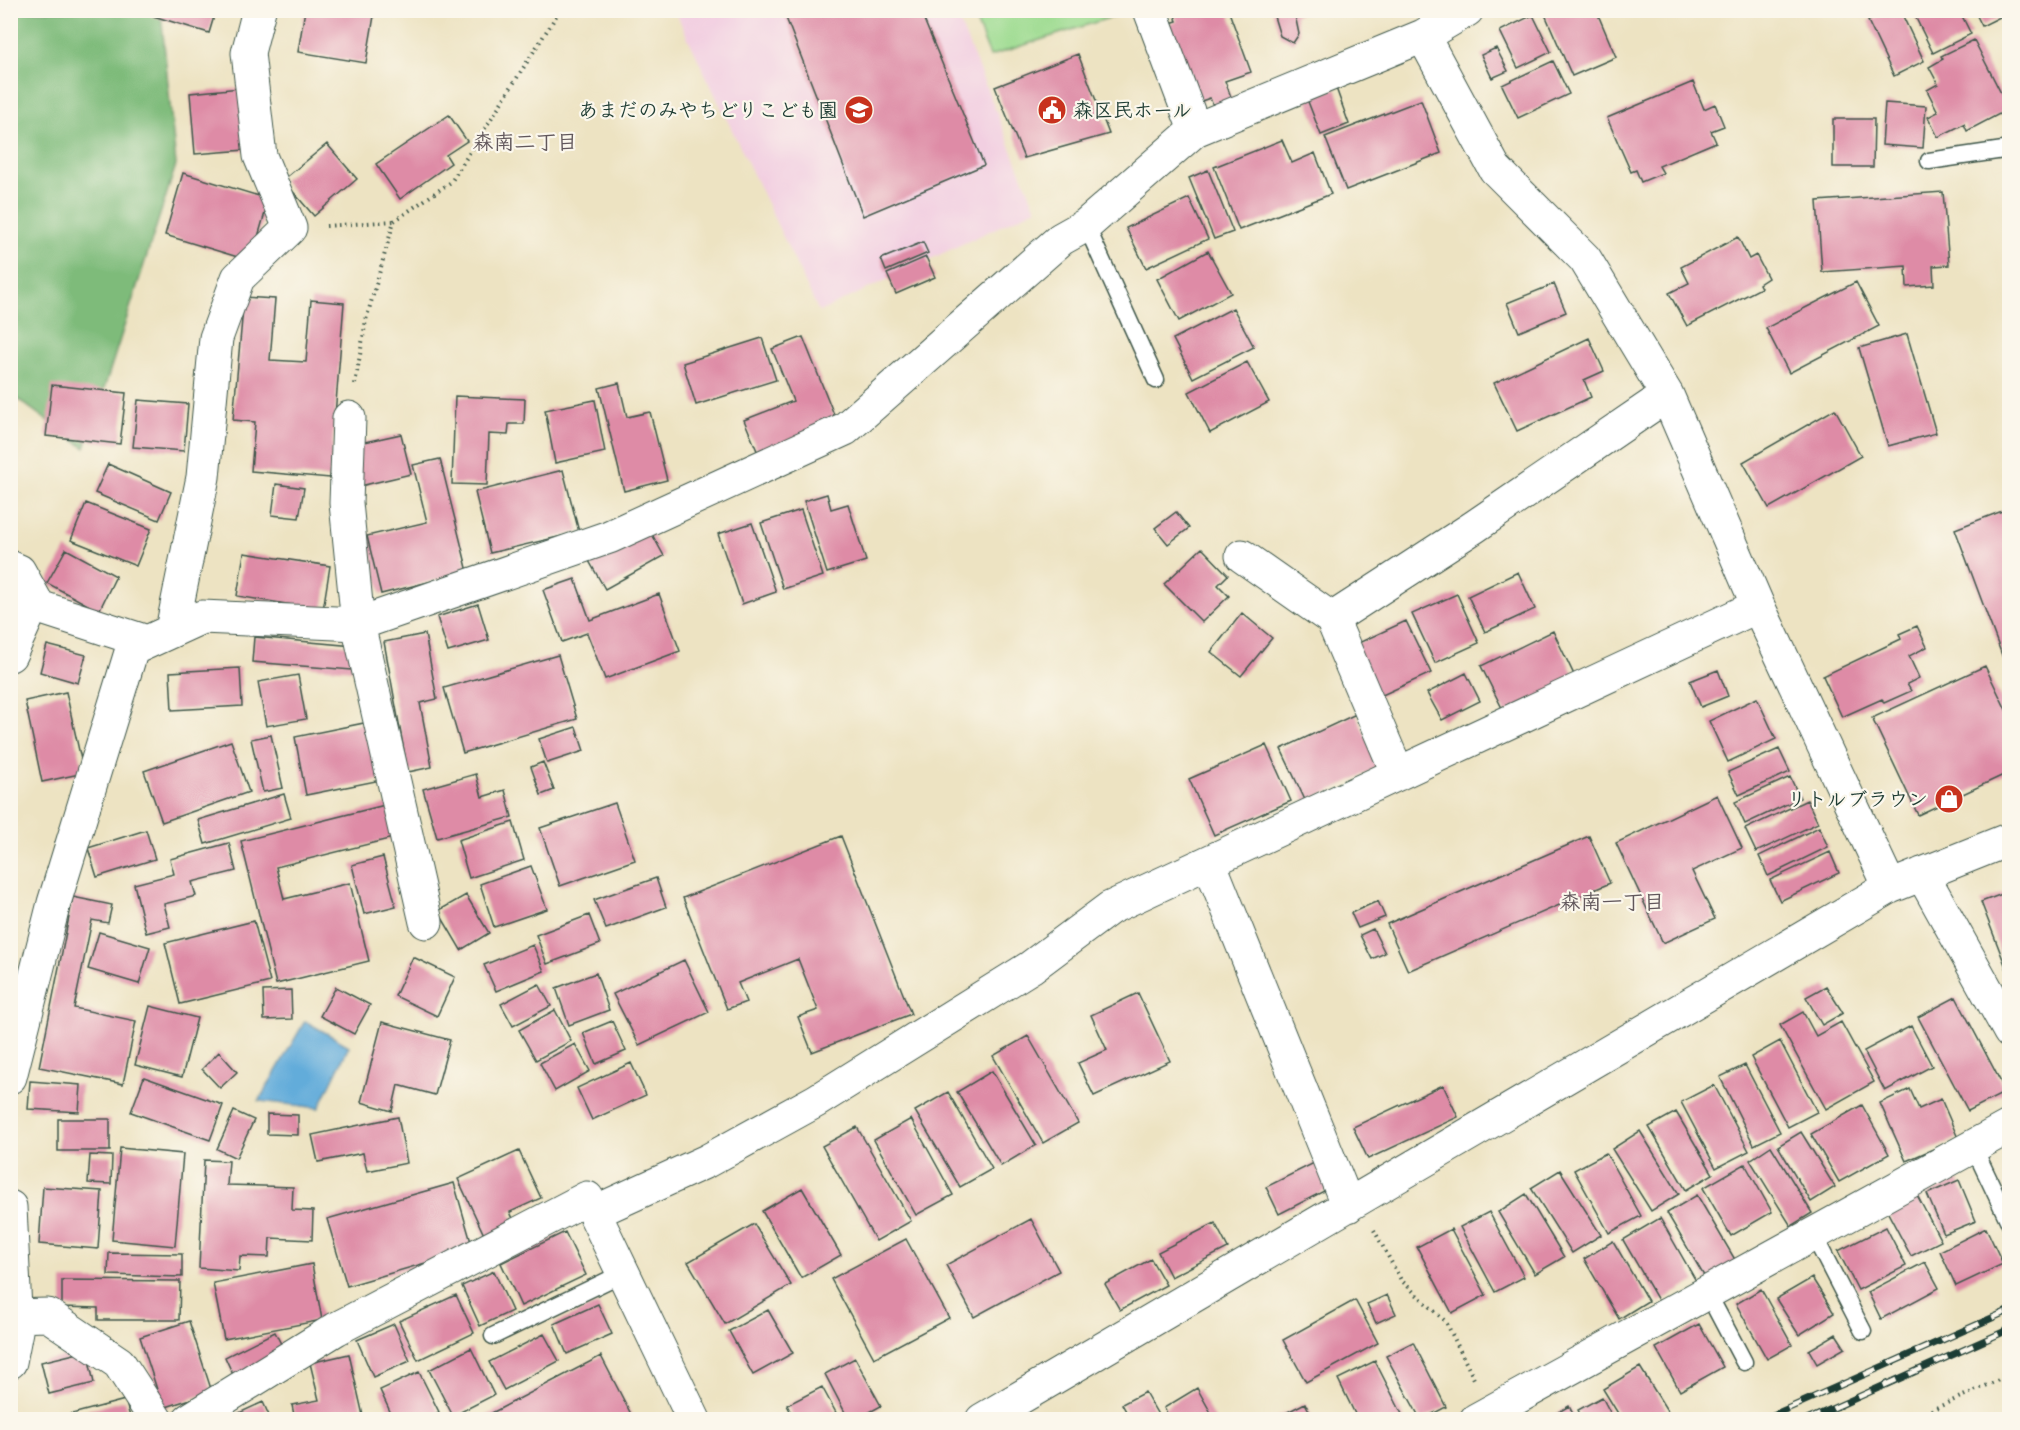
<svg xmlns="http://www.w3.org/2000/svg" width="2020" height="1430" font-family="Itim,'Klee One',sans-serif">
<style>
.built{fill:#f2cfe1}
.green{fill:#9ddb90;stroke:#5e8c62;stroke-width:1.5}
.forest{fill:#7ebb7a;stroke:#4e7c57;stroke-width:1.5}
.water{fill:#62acda;stroke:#407487;stroke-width:1.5}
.building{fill:#de8ba6}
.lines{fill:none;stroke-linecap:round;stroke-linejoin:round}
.lane-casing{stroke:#3e5649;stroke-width:19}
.street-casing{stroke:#3e5649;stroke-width:35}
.path{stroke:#3e5649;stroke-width:4;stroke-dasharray:1.5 4.5;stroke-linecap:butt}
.lane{stroke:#fff;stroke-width:16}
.street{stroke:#fff;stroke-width:33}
.rail-casing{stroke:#1f3d34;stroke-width:7}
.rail{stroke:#fbf7ec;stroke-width:4.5;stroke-dasharray:14;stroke-linecap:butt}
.labels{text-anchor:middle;stroke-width:4.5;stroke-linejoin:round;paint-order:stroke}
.poi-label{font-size:20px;font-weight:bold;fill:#1f3d34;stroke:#fbf7ec;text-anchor:end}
.neighbourhood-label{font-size:21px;font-weight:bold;fill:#62585c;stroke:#fbf7ec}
</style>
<rect width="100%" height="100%" fill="#fbf7ec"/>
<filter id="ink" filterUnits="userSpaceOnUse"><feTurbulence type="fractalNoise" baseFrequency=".0167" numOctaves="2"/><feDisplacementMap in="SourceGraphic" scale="12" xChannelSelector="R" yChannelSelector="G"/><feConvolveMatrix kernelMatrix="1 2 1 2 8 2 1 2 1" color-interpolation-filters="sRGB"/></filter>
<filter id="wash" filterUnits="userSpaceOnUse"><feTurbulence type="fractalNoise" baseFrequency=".008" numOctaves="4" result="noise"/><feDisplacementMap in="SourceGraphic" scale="24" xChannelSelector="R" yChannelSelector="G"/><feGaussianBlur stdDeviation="1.35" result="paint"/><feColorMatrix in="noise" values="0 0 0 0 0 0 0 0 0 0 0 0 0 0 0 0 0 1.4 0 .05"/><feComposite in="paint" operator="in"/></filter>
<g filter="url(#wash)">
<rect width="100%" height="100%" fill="#ede3c2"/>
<path class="built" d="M675 11H955L1036 209 819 312Z"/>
<path class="green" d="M1113 11 1115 16 990 56 972 11Z"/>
<path class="forest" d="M11 11H160L161 13 176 165 85 448 11 394Z"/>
<path class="water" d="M305 1021 349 1046 319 1108 259 1101Z"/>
<g id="blocks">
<path class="building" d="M152 10H216L209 33 150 15Z
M305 10H375L366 63 298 52Z
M783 10H920L984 165 863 216Z
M1173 10H1234L1229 12 1251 72 1225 81 1233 102 1214 108 1210 98 1196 103 1167 24 1177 21Z
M1272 10H1309L1295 15 1299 34 1293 43 1280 36Z
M1548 10H1596L1616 57 1572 76 1544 12Z
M1892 10H1900L1924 61 1894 76 1868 21Z
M1912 10H1959L1971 34 1933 53Z
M1974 10H2010V12L1982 26Z
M1533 15 1551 52 1518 68 1500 31Z
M1974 40 2009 109 1967 131 1964 124 1938 137 1928 117 1938 112 1927 90 1938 84 1929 67 1943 59 1941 56Z
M1496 48 1508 71 1492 78 1481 55Z
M1078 54 1109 134 1024 158 995 87Z
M1553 61 1569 94 1518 118 1502 85Z
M1693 82 1704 109 1715 104 1724 126 1711 131 1716 142 1659 166 1663 173 1641 182 1636 170 1631 172 1607 118Z
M240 88 245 150 195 154 190 93Z
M1336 88 1349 124 1321 135 1307 99Z
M1421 100 1441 153 1346 190 1325 137Z
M1885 103 1926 106 1923 148 1882 145Z
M449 115 467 141 446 155 451 163 400 199 376 164Z
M1833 119H1874L1873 167H1833Z
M1282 140 1292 163 1315 153 1331 194 1239 230 1214 167Z
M327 144 357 179 314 216 283 180Z
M1208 170 1233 232 1214 239 1189 178Z
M183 173 269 199 251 261 165 235Z
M1943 192 1949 265 1933 266 1934 285 1907 287 1906 266 1822 272 1817 201Z
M1189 198 1208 239 1146 268 1126 228Z
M1738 237 1749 259 1756 255 1768 278 1759 284 1761 288 1687 326 1669 293 1689 283 1681 267Z
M923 242 928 253 886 271 881 259Z
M1208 251 1231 293 1179 321 1157 279Z
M926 257 935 277 896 294 887 274Z
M1856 282 1879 326 1789 373 1766 328Z
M1554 284 1566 312 1519 332 1507 303Z
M244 297 275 299 270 360 306 362 311 300 344 303 330 478 251 471 255 422 233 420Z
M1233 308 1254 347 1193 378 1173 339Z
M1907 334 1936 433 1888 446 1859 348Z
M803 337 837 422 758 453 744 420 793 401 772 349Z
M762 338 776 380 696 405 683 363Z
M1589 338 1604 371 1584 380 1591 397 1517 431 1494 383Z
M1247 362 1269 402 1210 433 1189 392Z
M619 383 627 417 650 412 667 480 624 491 599 388Z
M52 385 126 393 120 444 46 436Z
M455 396 525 399 524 424H509L508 435 489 434 487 485 452 484Z
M138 400 188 404 184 451 133 447Z
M595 400 605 452 555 463 545 410Z
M1835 409 1861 456 1769 508 1743 462Z
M401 434 411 474 360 486 351 445Z
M440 459 468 572 381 594 367 536 427 522 413 465Z
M108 464 171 492 159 520 95 493Z
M563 470 579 532 490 553 475 492Z
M276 484 304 488 299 518 272 515Z
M827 494 831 509 848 504 866 561 827 573 804 501Z
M86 503 151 529 136 566 71 540Z
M2010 508V674H2009L1955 529Z
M801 510 823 576 783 589 761 523Z
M1176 512 1189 528 1168 544 1155 528Z
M752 523 776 592 742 604 718 534Z
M648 527 664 556 605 589 588 559Z
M1202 548 1228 575 1218 585 1229 596 1202 622 1164 584Z
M66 549 116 576 99 611 47 583Z
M244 553 330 566 323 610 237 596Z
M1518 572 1535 609 1485 632 1468 596Z
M575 579 590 620 659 594 680 651 605 679 587 633 562 642 543 590Z
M1457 594 1479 643 1435 663 1412 614Z
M478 604 489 640 448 652 437 617Z
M1242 613 1272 638 1241 676 1211 652Z
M1406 621 1431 673 1378 697 1354 645Z
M1917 626 1927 647 1909 656 1919 678 1907 684 1911 691 1884 703 1882 699 1842 717 1823 676 1901 639 1899 634Z
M1553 631 1576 679 1505 714 1481 666Z
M425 634 437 699 420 703 432 767 408 772 384 642Z
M254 637 354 646 352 670 252 662Z
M47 645 86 655 78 683 40 672Z
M558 655 577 719 463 753 444 688Z
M1985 666 2010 718V772L1918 815 1872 718Z
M240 668 242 706 172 710 170 672Z
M1718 670 1728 696 1701 707 1690 681Z
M1466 673 1480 701 1442 720 1427 693Z
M298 675 306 719 266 726 258 682Z
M66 692 84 773 42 782 25 701Z
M1757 698 1776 739 1728 762 1709 721Z
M1356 714 1380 767 1306 802 1281 749Z
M369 722 381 780 306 795 295 737Z
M576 727 584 751 547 763 539 739Z
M271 735 283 788 263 792 251 739Z
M231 741 249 792 162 822 144 771Z
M1266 745 1291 801 1214 835 1189 779Z
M1779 749 1790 772 1739 795 1728 772Z
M543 762 554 790 541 795 531 767Z
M476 774 482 797 505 790 512 817 437 838 423 789Z
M1790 777 1800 798 1745 824 1735 802Z
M284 794 291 818 205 844 198 820Z
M1717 795 1742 848 1692 871 1715 919 1663 943 1616 843Z
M1807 800 1818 823 1756 852 1745 829Z
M615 803 635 860 560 886 540 828Z
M389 804 397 837 276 867 284 899 350 883 369 961 276 984 241 841Z
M513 822 524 860 469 878 458 840Z
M1819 827 1828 847 1768 876 1759 856Z
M146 830 155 859 97 877 88 848Z
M841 836 911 1014 812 1052 798 1017 818 1010 798 959 738 983 746 1002 727 1009 683 898Z
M1589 836 1610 883 1408 971 1387 924Z
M229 843 236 871 192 882 196 896 164 904 170 927 146 933 134 884 174 874 170 859Z
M1830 852 1839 873 1780 901 1770 880Z
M383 857 396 906 364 914 352 865Z
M531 866 547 909 494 927 480 884Z
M656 878 666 907 606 929 594 900Z
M2010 891V975H2009L1981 902Z
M466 895 489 933 461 950 438 911Z
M73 897 112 905 108 923 92 920 74 1008 136 1021 123 1084 39 1067Z
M1378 901 1385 917 1358 928 1351 913Z
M589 915 600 944 547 964 536 935Z
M254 921 270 982 180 1004 165 943Z
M1373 929 1385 953 1372 959 1360 935Z
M99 932 150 947 139 984 88 969Z
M533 945 544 971 496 991 484 965Z
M413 957 455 977 437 1016 395 996Z
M684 960 709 1012 639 1045 613 994Z
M596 973 609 1010 569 1025 556 988Z
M539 984 551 1006 513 1026 501 1004Z
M1826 986 1843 1013 1822 1025 1806 997Z
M336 987 370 1005 354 1034 320 1016Z
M291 990 292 1019 264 1020 263 991Z
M1138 993 1170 1061 1094 1096 1078 1063 1107 1050 1091 1015Z
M1956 997 2006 1092 1968 1111 1918 1017Z
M150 1006 197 1018 182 1077 135 1065Z
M555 1010 571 1041 536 1060 519 1030Z
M1803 1012 1816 1036 1841 1022 1874 1082 1826 1109 1780 1025Z
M612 1021 626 1051 596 1064 583 1033Z
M382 1022 450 1040 435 1095 398 1085 392 1111 361 1102Z
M1911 1026 1932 1066 1885 1091 1864 1051Z
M1028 1036 1078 1123 1043 1143 993 1056Z
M1780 1041 1817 1112 1788 1127 1751 1057Z
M575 1044 590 1071 555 1091 540 1063Z
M219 1052 237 1072 220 1088 202 1069Z
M631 1063 646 1095 592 1120 577 1088Z
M1745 1065 1780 1132 1754 1145 1720 1077Z
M992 1071 1036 1145 1001 1166 957 1092Z
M144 1077 223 1105 210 1140 131 1112Z
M30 1081 81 1085 79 1112 28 1109Z
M1443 1085 1458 1117 1368 1159 1353 1127Z
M1714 1085 1749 1151 1716 1168 1681 1102Z
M1910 1089 1919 1109 1941 1099 1958 1138 1906 1161 1880 1103Z
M948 1092 992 1169 960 1187 915 1111Z
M1862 1105 1889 1154 1839 1182 1811 1134Z
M234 1111 254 1120 236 1158 217 1149Z
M1676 1112 1713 1174 1686 1190 1649 1127Z
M267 1114 298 1115V1135L267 1134Z
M398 1117 407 1163 367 1171 363 1153 318 1162 312 1135Z
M58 1119H110V1151H58Z
M911 1119 953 1195 916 1215 874 1140Z
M857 1127 911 1221 876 1241 822 1146Z
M1640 1131 1679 1194 1651 1211 1612 1149Z
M1801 1132 1835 1187 1811 1202 1778 1146Z
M1771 1146 1812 1213 1791 1226 1750 1160Z
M120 1148 183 1154 175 1246 112 1240Z
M519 1151 541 1198 510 1212 516 1225 486 1239 458 1179Z
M1606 1153 1641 1216 1609 1233 1574 1170Z
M90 1155 112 1156 111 1184 88 1183Z
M204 1160 229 1161 227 1185 293 1187 292 1210 313 1211 312 1240 270 1238 269 1257 240 1256 239 1271 199 1268Z
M1316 1162 1330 1188 1279 1214 1266 1187Z
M1745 1164 1772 1212 1731 1236 1703 1188Z
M1560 1170 1601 1235 1572 1253 1531 1188Z
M1959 1180 1976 1221 1944 1234 1927 1194Z
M454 1183 473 1249 347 1286 327 1219Z
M43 1187 102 1191 98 1249 39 1244Z
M802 1188 841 1255 801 1278 762 1211Z
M1526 1194 1564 1257 1535 1274 1498 1212Z
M1697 1195 1737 1263 1707 1281 1667 1213Z
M1917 1195 1941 1241 1911 1256 1887 1211Z
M1489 1212 1524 1277 1495 1292 1460 1227Z
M1660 1218 1696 1281 1659 1302 1623 1240Z
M1031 1219 1059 1271 974 1317 946 1265Z
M1215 1223 1228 1248 1171 1277 1158 1252Z
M754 1224 791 1285 725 1324 688 1262Z
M1886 1227 1906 1266 1858 1290 1838 1251Z
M1986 1228 2003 1264 1956 1286 1940 1251Z
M1451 1229 1486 1295 1452 1313 1417 1247Z
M565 1232 586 1275 521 1306 501 1263Z
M906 1239 949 1318 874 1358 831 1279Z
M1613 1241 1648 1301 1619 1319 1584 1259Z
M109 1253 182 1254V1277L108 1275Z
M1151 1259 1166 1285 1120 1310 1105 1284Z
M1925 1262 1939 1288 1881 1319 1868 1292Z
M312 1264 322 1320 224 1339 213 1283Z
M494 1271 512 1311 480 1326 462 1286Z
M1812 1278 1834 1313 1799 1335 1776 1299Z
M62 1280 180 1281 179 1320H98V1308L62 1307Z
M1761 1289 1792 1345 1767 1359 1736 1304Z
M456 1295 474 1333 418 1360 399 1321Z
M1387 1295 1396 1314 1376 1323 1367 1304Z
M1355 1300 1378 1343 1306 1382 1283 1340Z
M598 1304 612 1334 567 1354 554 1324Z
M768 1310 793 1353 753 1375 729 1331Z
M189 1321 212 1392 163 1408 140 1337Z
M394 1324 410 1361 373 1377 357 1340Z
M1699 1324 1723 1367 1680 1391 1656 1348Z
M275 1332 286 1354 235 1379 225 1357Z
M544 1334 559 1361 504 1390 489 1362Z
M1836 1334 1845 1348 1817 1364 1809 1350Z
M1413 1342 1446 1407 1421 1420 1386 1356Z
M471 1348 494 1395 453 1416 429 1370Z
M87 1351 94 1383 49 1394 41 1362Z
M349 1354 364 1420H295L292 1405 319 1400 310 1363Z
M601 1356 634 1420H487L486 1416Z
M855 1358 881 1406 855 1420H849L825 1374Z
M1375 1361 1405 1420H1358L1338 1379Z
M1640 1367 1673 1420H1622L1603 1389Z
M419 1372 439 1412 424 1420H394L380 1390Z
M822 1387 840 1420H795L787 1405Z
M1197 1388 1215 1420H1171L1164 1408Z
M1145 1392 1161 1420H1131L1122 1404Z
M1602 1397 1614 1420H1583L1578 1410Z
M125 1400 131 1420H53V1419Z
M263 1402 271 1420H224Z
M1305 1403 1314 1420H1272Z
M1569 1406 1576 1420H1545Z"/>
</g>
</g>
<g filter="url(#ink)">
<use href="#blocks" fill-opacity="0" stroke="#3e5649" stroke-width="1.5"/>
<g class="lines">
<g class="lane-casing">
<path id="lane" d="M1929 161 2010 149
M1086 225 1156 380
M1973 1146 2010 1224
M1813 1234 1863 1331
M1707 1292 1744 1362
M493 1336 623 1273"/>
</g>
<g class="street-casing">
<path id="street" d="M1150 10 1195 130
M1423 36 1495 169 1585 259 1667 395 1758 606 1890 887
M349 418 346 503 358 624 426 922
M1242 556 1332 619 1398 774
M10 567 19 571 39 607 147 642
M1332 619 1474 527 1667 395
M172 630 203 477 216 338 238 278 290 228 260 156 248 53 259 10
M10 655 35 600
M1209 862 1348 1206
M1922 874 2010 1032
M10 1077 54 903 132 649 202 617 358 624 609 537 845 429 1061 239 1086 225 1195 130 1423 36 1467 10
M10 1207 16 1331 10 1362
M595 1212 707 1161 816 1101 1031 967 1110 908 1758 606
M10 1316 48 1315 119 1363 156 1420
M189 1420 336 1329 587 1198 694 1420
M982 1420 1890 887 2010 839
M1476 1420 2010 1126"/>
</g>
<path class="path" d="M326 226 394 221
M355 384 366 320 394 221 451 182 560 10
M1374 1230 1401 1280 1446 1322 1474 1379
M1909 1420 2010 1375"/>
<use href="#lane" class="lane"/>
<use href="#street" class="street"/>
<g class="rail-casing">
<path id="rail" d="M1762 1420 2010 1310
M1807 1420 2010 1329"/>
</g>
<use href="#rail" class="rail"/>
</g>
</g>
<defs>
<g id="school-disc" transform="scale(1.5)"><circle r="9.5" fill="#c8321e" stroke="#fbf7ec"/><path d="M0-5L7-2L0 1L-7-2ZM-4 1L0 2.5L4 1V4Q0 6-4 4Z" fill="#fff"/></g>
<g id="civic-disc" transform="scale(1.5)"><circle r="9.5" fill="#c8321e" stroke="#fbf7ec"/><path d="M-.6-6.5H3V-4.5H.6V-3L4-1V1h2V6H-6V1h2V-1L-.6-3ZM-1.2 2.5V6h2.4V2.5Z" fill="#fff"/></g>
<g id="shop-disc" transform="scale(1.5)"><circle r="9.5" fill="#c8321e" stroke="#fbf7ec"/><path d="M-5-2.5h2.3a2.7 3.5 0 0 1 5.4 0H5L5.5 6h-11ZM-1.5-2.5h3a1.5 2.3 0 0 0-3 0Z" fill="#fff"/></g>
</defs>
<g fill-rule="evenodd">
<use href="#school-disc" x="859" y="110"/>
<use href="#civic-disc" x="1052" y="110"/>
<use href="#shop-disc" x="1949" y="799"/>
</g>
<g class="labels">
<g class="poi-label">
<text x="838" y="117">あまだのみやちどりこども園</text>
<text x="1073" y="117" text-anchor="start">森区民ホール</text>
<text x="1928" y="806">リトルブラウン</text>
</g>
<g class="neighbourhood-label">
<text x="525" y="149">森南二丁目</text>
<text x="1612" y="909">森南一丁目</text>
</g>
</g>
<rect width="2020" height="1430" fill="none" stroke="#fbf7ec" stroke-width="36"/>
</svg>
